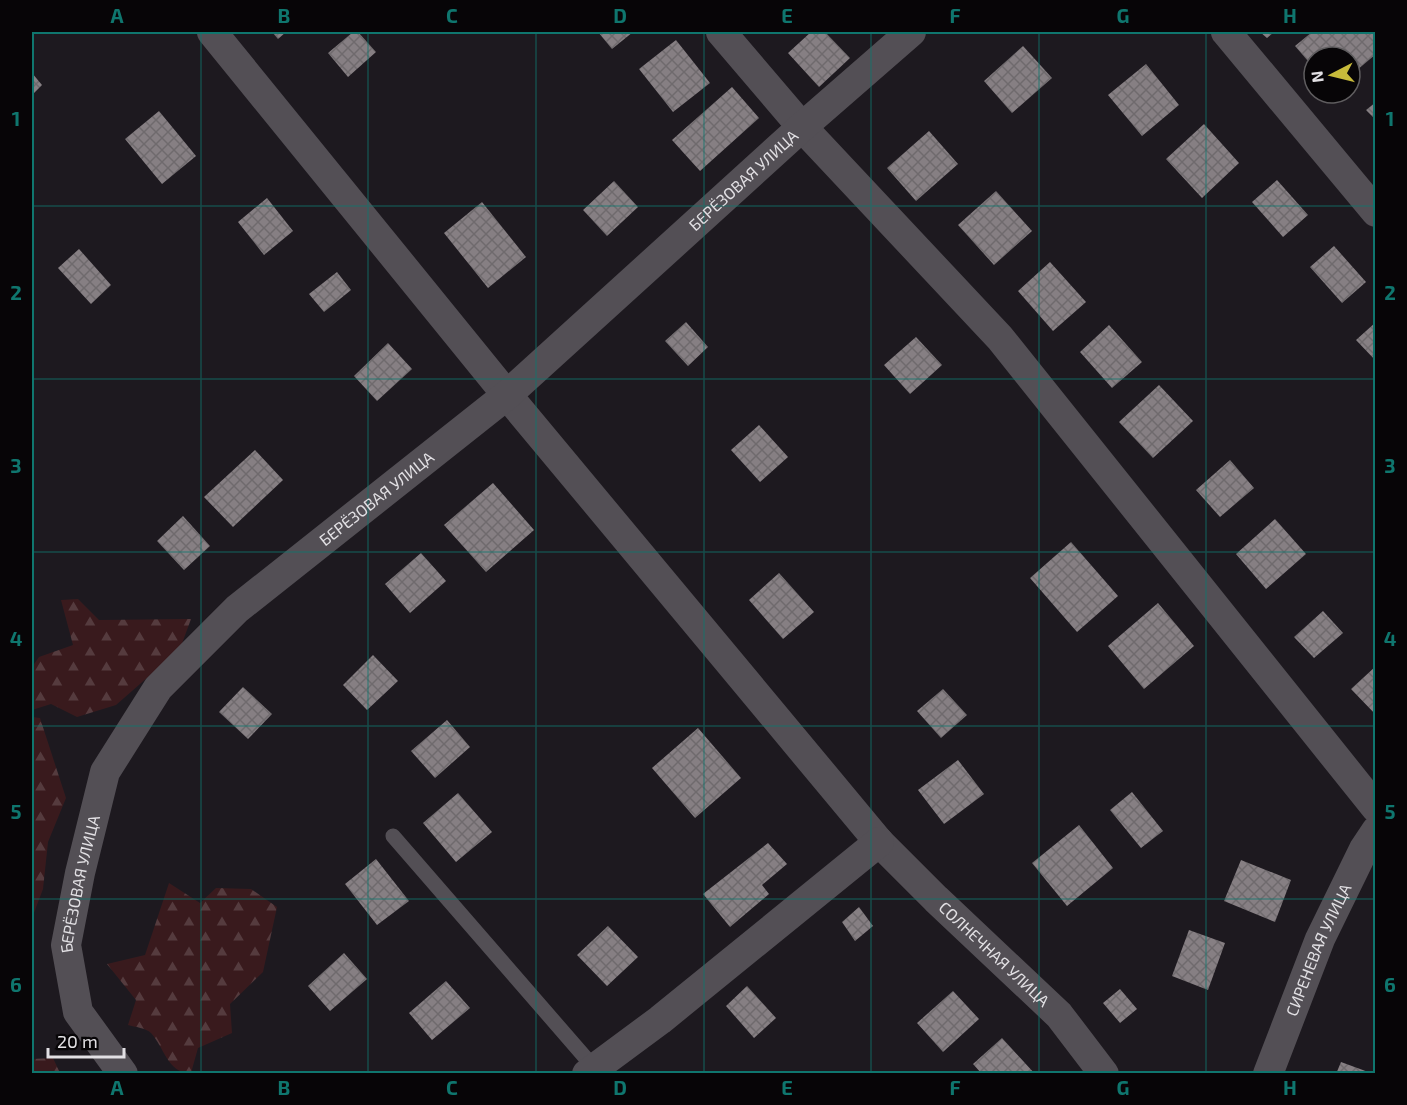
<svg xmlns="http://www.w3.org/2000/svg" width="1407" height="1105" font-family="'Exo 2',sans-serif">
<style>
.forest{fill:url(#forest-firs)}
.building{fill:url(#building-cross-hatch)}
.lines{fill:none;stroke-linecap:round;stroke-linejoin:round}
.lane{stroke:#534f55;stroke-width:15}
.street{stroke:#534f55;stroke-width:30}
.grid{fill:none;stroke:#0f766e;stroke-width:1.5;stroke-opacity:0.55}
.labels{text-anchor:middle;stroke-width:6;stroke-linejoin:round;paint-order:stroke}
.street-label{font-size:16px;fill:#e2e0e4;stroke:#070507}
.neatline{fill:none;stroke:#0f766e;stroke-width:2}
.grid-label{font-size:20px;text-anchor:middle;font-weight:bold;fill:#0f766e}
</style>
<defs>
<pattern id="forest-firs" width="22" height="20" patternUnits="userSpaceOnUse" patternTransform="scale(1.5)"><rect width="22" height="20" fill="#391a1d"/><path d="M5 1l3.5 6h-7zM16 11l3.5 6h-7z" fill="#553b3e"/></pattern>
<pattern id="building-cross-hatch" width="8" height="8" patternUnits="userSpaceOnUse" patternTransform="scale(1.5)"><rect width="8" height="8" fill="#867f83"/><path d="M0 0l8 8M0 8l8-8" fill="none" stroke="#6f6a6d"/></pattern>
</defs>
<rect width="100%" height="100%" fill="#1d191f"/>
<path class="forest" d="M78 599 99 620 191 619 180 649 116 705 77 717 51 704 32 710V667L39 657 73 645 61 600Z
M32 717 40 718 66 798 48 842 43 889 32 918Z
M169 883 200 903 216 888 251 889 277 907 263 972 230 1004 232 1033 198 1048 191 1073C168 1074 164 1047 151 1033 146 1028 135 1027 128 1025L136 1000 107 964 145 955Z
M53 1058 60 1073H32V1059Z"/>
<path class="building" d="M272 32H286L278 39Z
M353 32H358L376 52 348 77 328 53Z
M598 32H633L612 49Z
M811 32H825L850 58 819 87 788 53Z
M1260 32H1274L1267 38Z
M1312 32H1376V54L1350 76V57H1314V68L1295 46Z
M676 40 710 83 673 112 639 69Z
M1023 46 1052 78 1012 113 984 81Z
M1146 64 1179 105 1142 136 1108 95Z
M32 73 42 85 32 95Z
M732 87 759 118 700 171 672 140Z
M1376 102V120L1366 110Z
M159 111 196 156 162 184 125 139Z
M1204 124 1239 163 1202 198 1166 159Z
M929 131 958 164 916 201 887 168Z
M1277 180 1308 215 1283 237 1252 202Z
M614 181 638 207 607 236 583 210Z
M996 191 1032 231 994 265 958 225Z
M267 198 293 231 264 255 238 222Z
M482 202 526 257 488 288 444 233Z
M1334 246 1366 282 1342 303 1310 267Z
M79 249 111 285 91 304 58 268Z
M1050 262 1086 302 1053 331 1018 291Z
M337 272 351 290 324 312 309 294Z
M686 322 708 347 688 366 665 341Z
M1376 322V361L1356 340Z
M1109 325 1142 362 1112 388 1080 352Z
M916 337 942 365 910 394 884 365Z
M388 343 412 369 377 401 354 376Z
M1159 385 1193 421 1153 458 1119 422Z
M759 425 788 457 760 482 731 450Z
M255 450 283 480 233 527 204 497Z
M1230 460 1254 488 1220 517 1196 490Z
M493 483 534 530 486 572 444 525Z
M183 516 210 546 184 570 157 541Z
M1275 519 1306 554 1266 589 1236 554Z
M1071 542 1118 596 1077 632 1030 578Z
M421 553 446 581 410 613 385 584Z
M779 573 814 612 783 639 749 600Z
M1158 603 1194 646 1144 689 1108 646Z
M1323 611 1343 633 1314 658 1294 637Z
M373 655 398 681 367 710 343 685Z
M1376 666V715L1351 689Z
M243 687 272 714 248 739 219 712Z
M943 689 967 715 941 738 917 711Z
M447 720 470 747 435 778 411 751Z
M698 728 741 778 695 818 652 768Z
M958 760 984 794 944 824 918 790Z
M1132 792 1163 831 1141 848 1110 810Z
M458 793 492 832 456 862 423 823Z
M1079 825 1113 868 1067 906 1032 863Z
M768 843 787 864 762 885 769 894 730 927 703 894Z
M376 859 409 901 377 925 345 884Z
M1241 860 1291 880 1275 922 1224 901Z
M859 907 873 926 855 941 842 922Z
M608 926 638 957 607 986 577 955Z
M1189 930 1225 943 1208 990 1172 976Z
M344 953 367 979 330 1011 308 986Z
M446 981 470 1008 432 1040 409 1013Z
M747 986 776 1018 754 1038 726 1006Z
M1120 989 1137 1009 1120 1023 1103 1003Z
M953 991 979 1019 943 1052 917 1023Z
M1002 1038 1035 1074H982L973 1064Z
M1341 1062 1371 1073V1074H1336Z"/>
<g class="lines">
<path class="lane" d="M393 836 597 1071"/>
<g class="street">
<path id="s1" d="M212 32 507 395 879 842 936 899 1059 1015 1104 1074"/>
<path d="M721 32 802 127 1000 338 1376 808"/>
<path d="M1226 32 1376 212"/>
<path id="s2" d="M123 1074 78 1012 66 945 80 873 105 772 158 688 237 609 507 395 802 127 911 32"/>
<path d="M587 1074 660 1020 879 842"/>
<path id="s3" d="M1268 1074 1320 939 1364 849 1376 831"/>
</g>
</g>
<path class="grid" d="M201 32V1074M368 32V1074M536 32V1074M704 32V1074M871 32V1074M1039 32V1074M1206 32V1074M32 206H1376M32 379H1376M32 552H1376M32 726H1376M32 899H1376"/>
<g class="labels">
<g class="street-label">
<text dy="6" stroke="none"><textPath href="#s2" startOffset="1197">БЕРЁЗОВАЯ УЛИЦА</textPath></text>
<text dy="6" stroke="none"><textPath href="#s2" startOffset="711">БЕРЁЗОВАЯ УЛИЦА</textPath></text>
<text dy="6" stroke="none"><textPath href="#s2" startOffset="207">БЕРЁЗОВАЯ УЛИЦА</textPath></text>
<text dy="6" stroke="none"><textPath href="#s3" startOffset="134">СИРЕНЕВАЯ УЛИЦА</textPath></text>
<text dy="6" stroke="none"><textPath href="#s1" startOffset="1210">СОЛНЕЧНАЯ УЛИЦА</textPath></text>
</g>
</g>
<rect width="1407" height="1105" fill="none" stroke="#070507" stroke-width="66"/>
<g transform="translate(1332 75) rotate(263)"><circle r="28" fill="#070507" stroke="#5f5d5f" stroke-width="1.5"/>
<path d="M0-4.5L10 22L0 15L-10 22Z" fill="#c8bb3b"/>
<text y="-9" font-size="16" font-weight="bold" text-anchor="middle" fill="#e2e0e4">N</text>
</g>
<path d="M48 1048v9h76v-9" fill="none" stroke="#e2e0e4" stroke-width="3"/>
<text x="57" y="1048" font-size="18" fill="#e2e0e4" stroke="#070507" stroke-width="4.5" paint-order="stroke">20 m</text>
<rect x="33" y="33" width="1341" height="1039" class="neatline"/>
<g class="grid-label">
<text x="117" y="23">A</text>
<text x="284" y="23">B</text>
<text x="452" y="23">C</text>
<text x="620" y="23">D</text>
<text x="787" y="23">E</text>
<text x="955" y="23">F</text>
<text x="1123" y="23">G</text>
<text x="1290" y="23">H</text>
<text x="16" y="126">1</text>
<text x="1390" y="126">1</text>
<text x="16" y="300">2</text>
<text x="1390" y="300">2</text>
<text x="16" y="473">3</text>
<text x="1390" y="473">3</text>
<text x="16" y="646">4</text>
<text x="1390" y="646">4</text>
<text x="16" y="819">5</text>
<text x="1390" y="819">5</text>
<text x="16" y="992">6</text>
<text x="1390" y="992">6</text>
<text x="117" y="1095">A</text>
<text x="284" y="1095">B</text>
<text x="452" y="1095">C</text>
<text x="620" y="1095">D</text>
<text x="787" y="1095">E</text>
<text x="955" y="1095">F</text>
<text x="1123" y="1095">G</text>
<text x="1290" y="1095">H</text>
</g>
</svg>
